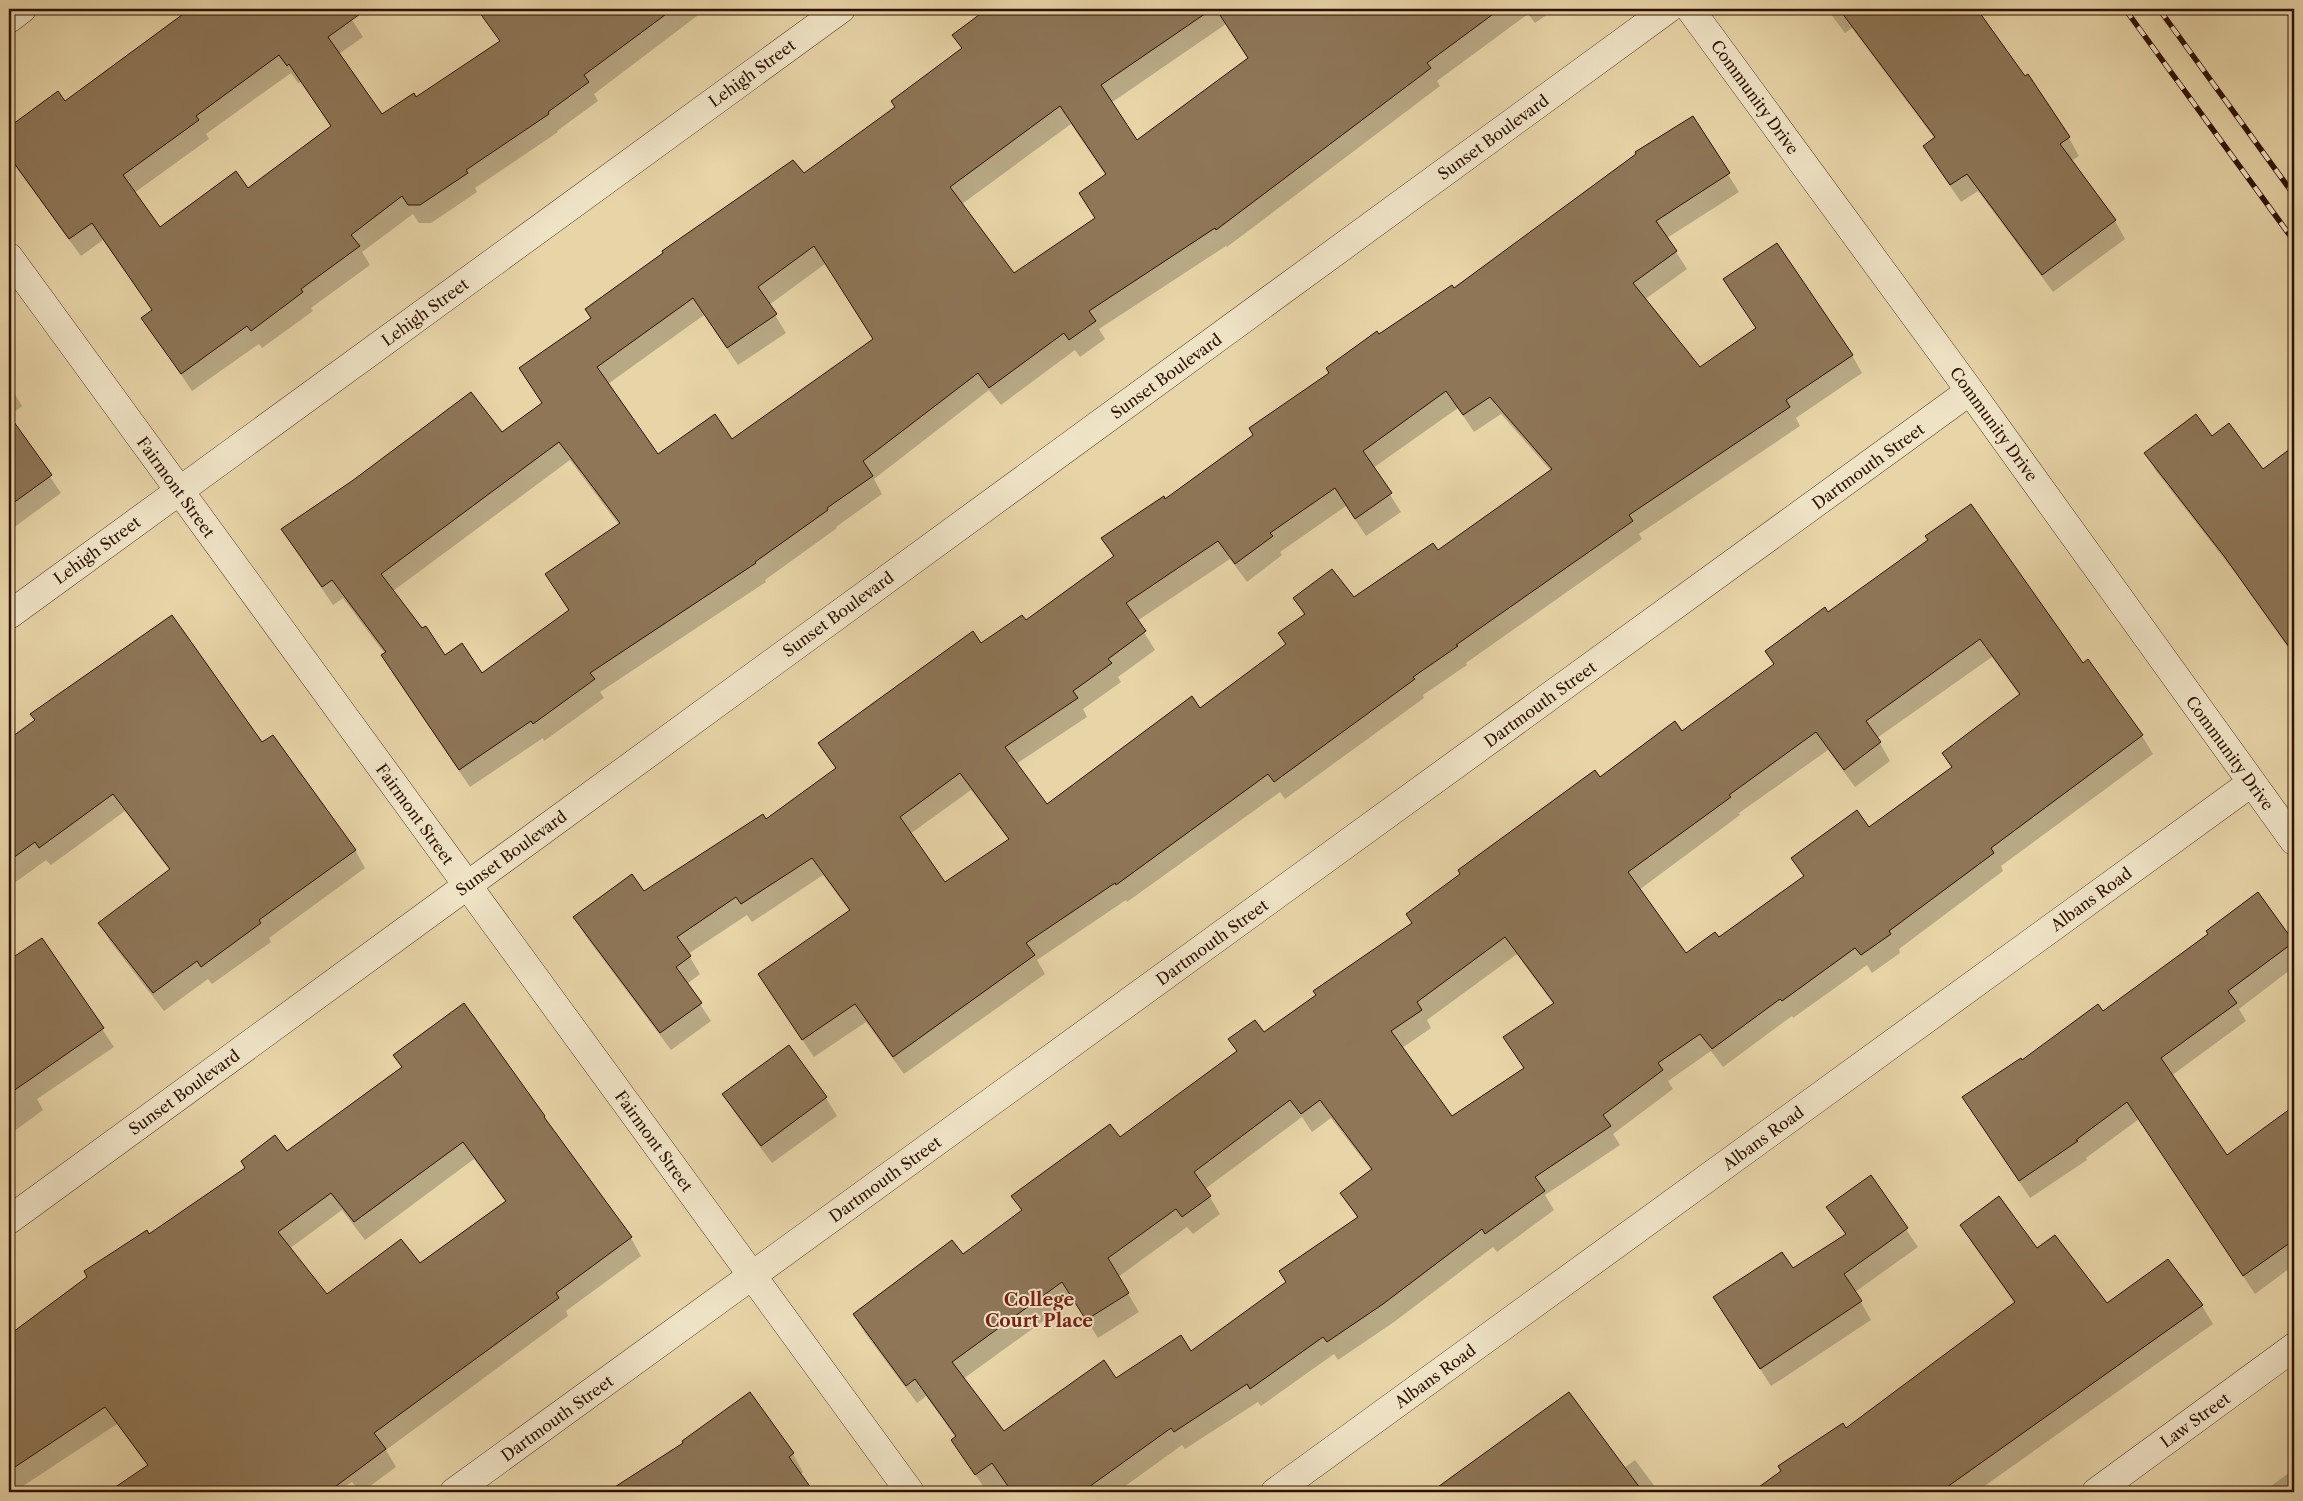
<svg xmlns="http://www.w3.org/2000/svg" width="2303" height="1501" font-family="'Libre Caslon Text',serif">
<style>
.shadow{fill:#0003;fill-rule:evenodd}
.building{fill:#8e7657;stroke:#2e1000;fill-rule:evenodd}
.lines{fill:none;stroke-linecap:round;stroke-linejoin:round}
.street-casing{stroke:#5c412a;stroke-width:29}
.street{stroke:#efe3c6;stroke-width:28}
.rail-casing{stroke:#2e1000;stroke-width:5.5}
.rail{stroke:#efe3c6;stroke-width:4;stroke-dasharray:11;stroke-linecap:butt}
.labels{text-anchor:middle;stroke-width:4;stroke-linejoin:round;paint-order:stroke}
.street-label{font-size:16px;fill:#2e1000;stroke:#efe3c6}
.neighbourhood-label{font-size:18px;font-weight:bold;fill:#7a1f14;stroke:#efe3c6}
</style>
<rect width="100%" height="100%" fill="#e7d4a7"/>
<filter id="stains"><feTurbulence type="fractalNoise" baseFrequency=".004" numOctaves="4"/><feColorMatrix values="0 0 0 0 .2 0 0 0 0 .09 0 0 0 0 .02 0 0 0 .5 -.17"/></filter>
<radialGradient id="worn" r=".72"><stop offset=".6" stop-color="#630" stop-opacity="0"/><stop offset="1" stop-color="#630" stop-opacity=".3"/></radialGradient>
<path class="shadow" d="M190 9H352L347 12 363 37 339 54 382 116 416 99 500 42 486 19 500 9H696L693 10 697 16 594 94 598 101 557 131 558 132 475 188 477 192 431 223H419L413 214 362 252 370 265 311 308 313 311 262 348 259 344 192 391 143 318 153 311 103 240 81 256 9 158V128L58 93 65 102ZM291 73 298 83 301 82 332 128 248 189 160 229 134 193 209 139 206 134Z
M989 9H1017L1023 17 1035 9H1555L1535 23 1528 14 1437 81 1440 86 1227 247 1226 246 1099 329 1105 339 1080 357 1075 350 1001 405 989 390 874 479 882 494 836 527 837 528 765 580 766 582 600 692 604 698 544 741 543 738 470 787 393 674 383 656 385 654 343 598 333 605 282 530 501 434 543 404 520 369 803 175 896 108 962 49 953 35ZM1226 24 1248 59 1137 142 1111 103ZM1071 124 1106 176 1080 193 1096 219 1013 275 962 204ZM825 264 874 340 732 441 658 456 608 384 704 315 738 365 786 333 769 305ZM570 460 619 525 547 575 569 611 482 674 445 656 393 591Z
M1827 9H1975L2025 77 2027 76 2069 138 2079 156 2071 161 2115 221 2125 239 2053 292 1978 191 1961 202 1935 164V139L1852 28 1845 33Z
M1692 117 1739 192 1667 238 1687 269 1644 300 1699 369 1757 329 1725 279 1852 355 1862 373 1796 418 1800 426 1639 534 1642 539 1466 663 1467 665 1423 695 1424 698 1285 799 1280 792 1127 902 1126 900 1037 960 1045 974 904 1074 866 1022 814 1057 770 992 850 912 823 875 752 922 747 915 688 954 700 974 687 984 711 1021 671 1050 585 935 575 917 644 893 766 821 836 769 820 743 981 644 1025 622 1114 558 1103 539 1165 500 1255 435 1379 336 1454 290ZM1458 408 1474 432 1501 414 1551 471 1438 552 1353 599 1294 598 1304 615 1279 634 1286 646 1200 710 1047 806 1016 764 1087 717 1083 709 1121 682 1118 677 1155 650 1137 621 1230 559 1247 582 1282 555 1280 552 1346 506 1366 536 1401 512 1373 468ZM971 790 1009 840 944 884 910 834Z
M9 385 22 406 9 416Z
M9 417 61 493 9 531Z
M2212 437 2262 471 2294 448V656L2236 574 2156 471 2145 453Z
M1929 541 2083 664 2142 736 2153 754 2001 866 2003 871 1899 949 1900 953 1872 973 1867 965 1793 1018 1792 1016 1723 1067 1711 1051 1668 1081 1673 1089 1613 1134 1620 1145 1545 1195 1554 1210 1497 1252 1493 1247 1394 1322 1338 1360 1334 1354 1261 1406 1258 1402 1185 1449 1182 1445 1117 1492H987L952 1440 956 1438 926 1396 917 1403 865 1333 854 1315 963 1256 1022 1212 1013 1196 1120 1139 1237 1052 1230 1040 1264 1034 1413 924 1600 779 1682 733 1774 665 1766 651 1828 613ZM1992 657 2020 696 1943 754 1952 768 1868 829 1793 858 1804 877 1718 939 1686 955 1639 890 1740 815 1739 813 1828 750 1855 787 1890 761 1877 738ZM1517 954 1554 1005 1505 1037 1525 1069 1452 1118 1402 1048 1431 1028 1427 1020ZM1302 1117 1312 1132 1331 1118 1372 1171 1342 1193 1358 1219 1287 1282 1191 1352 1116 1379 1004 1433 963 1379 1074 1299 1098 1338 1139 1312 1118 1277 1187 1227 1193 1234 1220 1214 1205 1189Z
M36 721 355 850 365 868 269 938 271 942 212 984 208 979 164 1011 110 941 99 923 170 871 125 811 51 865 46 860 9 887V740Z
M2258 893 2294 943V967L2239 1009 2246 1021 2171 1076 2227 1157 2294 1107V1265L2255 1294 2139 1119 2086 1158 2087 1160 2030 1198 1975 1115 2022 1062 2102 1012 2210 935Z
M42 939 114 1047 37 1099 43 1110 9 1135V962Z
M464 1005 631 1238 641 1256 566 1311 568 1316 386 1450 396 1467 362 1492H360L352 1482 336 1492H110L148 1467 117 1424 14 1492H9V1344L149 1236 286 1152 403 1068 395 1055ZM474 1159 506 1202 419 1265 327 1296 289 1249 342 1210 365 1240Z
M789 1047 826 1098 837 1116 772 1163 735 1113 724 1095Z
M1870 1177 1918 1247 1855 1292 1871 1320 1771 1386 1715 1298 1793 1270 1846 1236 1828 1207Z
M1961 1225 2037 1250 2106 1305 2167 1261 2202 1306 2213 1324 1976 1492H1754L1846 1430 2015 1304 1972 1243Z
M750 1394 793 1454 803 1472 800 1475 812 1492H609L685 1443Z
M1569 1394 1624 1468 1635 1460 1659 1492H1433Z
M2294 1469V1492H2263Z"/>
<path class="building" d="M190 9H367L328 37 382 114 414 93 416 97 500 41 477 9H673L584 75 589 82 548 112 549 114 466 170 468 173 420 205H408L402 196 351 235 360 246 301 289 303 292 251 331 247 326 181 374 141 318 152 310 92 223 69 239 9 156V127L58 91 65 101ZM279 55 287 66 289 64 331 126 248 188 236 171 160 227 123 175 199 120 196 116Z
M987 9H1212L1101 85 1137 140 1248 58 1216 9H1500L1427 63 1431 68 1216 230 1215 228 1089 311 1096 321 1069 340 1064 333 989 388 978 373 863 461 873 476 827 508 828 510 755 562 756 563 590 673 595 679 533 724 531 721 459 770 381 655 386 652 332 580 322 587 281 529 352 481 471 392 502 432 542 403 519 368 591 318 585 309 663 253 662 251 793 160 804 173 895 107 891 101 962 48 952 35ZM1060 106 1106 174 1079 193 1095 218 1014 273 950 187ZM814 246 873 339 732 439 715 414 658 454 597 367 693 298 727 348 777 314 758 287ZM559 442 620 523 545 574 569 610 482 673 462 643 445 655 426 626 422 628 381 574Z
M1839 9H1977L2025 76 2028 74 2070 137 2060 144 2116 220 2042 275 1967 174 1950 185 1923 146 1935 137Z
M1693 116 1730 173 1656 221 1677 251 1633 283 1700 367 1756 328 1723 279 1777 243 1853 355 1786 400 1790 407 1629 515 1633 521 1456 645 1458 646 1413 677 1415 679 1274 782 1268 774 1116 885 1115 883 1026 943 1035 955 893 1057 855 1004 802 1040 758 974 850 910 812 858 741 904 736 897 677 937 691 956 676 967 702 1003 660 1033 573 917 632 874 644 891 763 814 766 819 836 768 818 743 973 631 981 643 1022 615 1026 620 1114 556 1101 538 1164 496 1165 499 1253 435 1249 428 1329 373 1326 368 1377 331 1379 334 1452 285 1454 288 1636 154 1635 152ZM1446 391 1463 415 1490 397 1552 469 1438 550 1433 543 1354 597 1332 569 1293 598 1305 614 1278 633 1286 644 1200 708 1192 696 1047 804 1005 747 1078 698 1073 691 1112 663 1108 659 1146 631 1126 603 1218 541 1235 564 1273 536 1270 533 1335 488 1355 519 1392 493 1363 451ZM960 773 1009 839 945 882 900 817Z
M2196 414 2212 436 2229 423 2263 469 2294 446V654L2224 556 2144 453Z
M9 415 52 475 9 506Z
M1971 504 2083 663 2088 659 2143 735 1991 848 1994 853 1889 931 1891 934 1861 955 1855 948 1782 1001 1780 999 1712 1049 1700 1034 1658 1063 1663 1070 1603 1115 1611 1126 1535 1177 1545 1191 1485 1234 1482 1229 1383 1304 1327 1342 1323 1337 1250 1389 1247 1384 1174 1432 1171 1428 1082 1492H1012L992 1463 975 1475 951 1440 956 1436 915 1379 906 1386 853 1314 952 1240 963 1254 1022 1210 1011 1196 1110 1124 1120 1137 1237 1051 1228 1039 1255 1020 1264 1032 1316 995 1313 991 1412 923 1406 914 1460 874 1458 870 1595 770 1600 777 1675 721 1682 731 1774 664 1765 651 1825 607 1828 612 1928 540 1925 536ZM1980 639 2020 694 1942 753 1952 767 1869 827 1857 810 1791 858 1804 876 1719 937 1715 932 1686 953 1628 872 1731 797 1729 795 1816 732 1844 770 1881 742 1866 721ZM1505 937 1554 1003 1503 1037 1524 1068 1452 1116 1391 1031 1422 1010 1417 1002ZM1290 1100 1301 1114 1320 1100 1372 1169 1340 1193 1358 1217 1279 1271 1286 1282 1191 1351 1181 1335 1116 1378 1104 1360 1004 1431 952 1362 1062 1282 1086 1320 1129 1293 1108 1258 1176 1209 1182 1217 1211 1196 1194 1172Z
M172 615 262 742 273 735 356 850 259 920 261 923 201 967 197 961 153 993 98 923 170 869 113 794 39 848 35 842 9 861V739L35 720 30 714Z
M2258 892 2294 942 2228 991 2237 1003 2161 1058 2227 1155 2294 1106V1240L2243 1276 2127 1102 2076 1140 2078 1141 2019 1181 1962 1097 2021 1058 2022 1060 2098 1004 2103 1011 2208 934 2206 931Z
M42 938 104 1028 9 1094V960Z
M464 1003 545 1116 544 1117 632 1237 556 1293 559 1298 374 1433 386 1449 328 1492H108L148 1465 105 1407 9 1471V1335L87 1277 84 1271 147 1230 149 1234 245 1168 241 1161 275 1135 287 1151 402 1067 393 1055ZM463 1142 506 1201 420 1263 401 1239 327 1294 278 1232 331 1193 354 1222Z
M789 1045 827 1097 761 1146 722 1094Z
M1871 1175 1908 1228 1844 1274 1862 1301 1760 1369 1713 1297 1782 1252 1793 1268 1846 1234 1826 1207Z
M1999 1196 2037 1248 2055 1235 2107 1303 2168 1259 2203 1305 1940 1492H1752L1781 1471 1778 1466 1843 1423 1846 1428 2015 1302 1960 1225Z
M750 1392 794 1453 789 1457 814 1492H607L683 1443 682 1441Z
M1569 1392 1643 1492H1431L1504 1439Z"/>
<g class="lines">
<g class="street-casing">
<path id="street" d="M1690 9 1970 391 2294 841
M9 19 22 9
M9 257 910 1492
M9 615 841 9
M9 1220 1668 9
M454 1492 1970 391
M1275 1492 2251 783
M2096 1492 2294 1347"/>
</g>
<use href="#street" class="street"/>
<g class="rail-casing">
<path id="rail" d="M2125 9 2294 241
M2159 9 2294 195"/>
</g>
<use href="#rail" class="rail"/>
</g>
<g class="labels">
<g class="street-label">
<text transform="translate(752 73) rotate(-36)" y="6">Lehigh Street</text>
<text transform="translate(1755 97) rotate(54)" y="6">Community Drive</text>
<text transform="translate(1493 137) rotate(-36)" y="6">Sunset Boulevard</text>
<text transform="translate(425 312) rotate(-36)" y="6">Lehigh Street</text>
<text transform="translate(1166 376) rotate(-36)" y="6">Sunset Boulevard</text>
<text transform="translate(1994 424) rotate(54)" y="6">Community Drive</text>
<text transform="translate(1868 466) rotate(-36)" y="6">Dartmouth Street</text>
<text transform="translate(176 487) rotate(54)" y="6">Fairmont Street</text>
<text transform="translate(97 550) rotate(-36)" y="6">Lehigh Street</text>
<text transform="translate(838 614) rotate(-36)" y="6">Sunset Boulevard</text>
<text transform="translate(1540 704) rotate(-36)" y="6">Dartmouth Street</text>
<text transform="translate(2230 753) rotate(54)" y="6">Community Drive</text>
<text transform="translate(415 814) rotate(54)" y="6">Fairmont Street</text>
<text transform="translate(511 853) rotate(-36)" y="6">Sunset Boulevard</text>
<text transform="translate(2091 899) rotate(-36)" y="6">Albans Road</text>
<text transform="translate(1212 942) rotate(-36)" y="6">Dartmouth Street</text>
<text transform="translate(184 1092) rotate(-36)" y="6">Sunset Boulevard</text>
<text transform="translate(1763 1138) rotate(-36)" y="6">Albans Road</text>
<text transform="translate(654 1141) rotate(54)" y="6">Fairmont Street</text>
<text transform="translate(885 1179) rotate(-36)" y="6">Dartmouth Street</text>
<text transform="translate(1435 1376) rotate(-36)" y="6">Albans Road</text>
<text transform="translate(557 1418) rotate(-36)" y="6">Dartmouth Street</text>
<text transform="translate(2195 1420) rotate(-36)" y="6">Law Street</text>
</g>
<g class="neighbourhood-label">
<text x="1039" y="1306">College<tspan x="1039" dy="21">Court Place</tspan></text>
</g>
</g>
<rect width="2303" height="1501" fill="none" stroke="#e7d4a7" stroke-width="30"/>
<rect x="10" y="10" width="2283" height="1481" fill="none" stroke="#2e1000" stroke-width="2.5"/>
<rect x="15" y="15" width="2273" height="1471" fill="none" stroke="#2e1000"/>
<rect width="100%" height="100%" filter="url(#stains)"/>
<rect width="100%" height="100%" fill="url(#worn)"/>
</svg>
